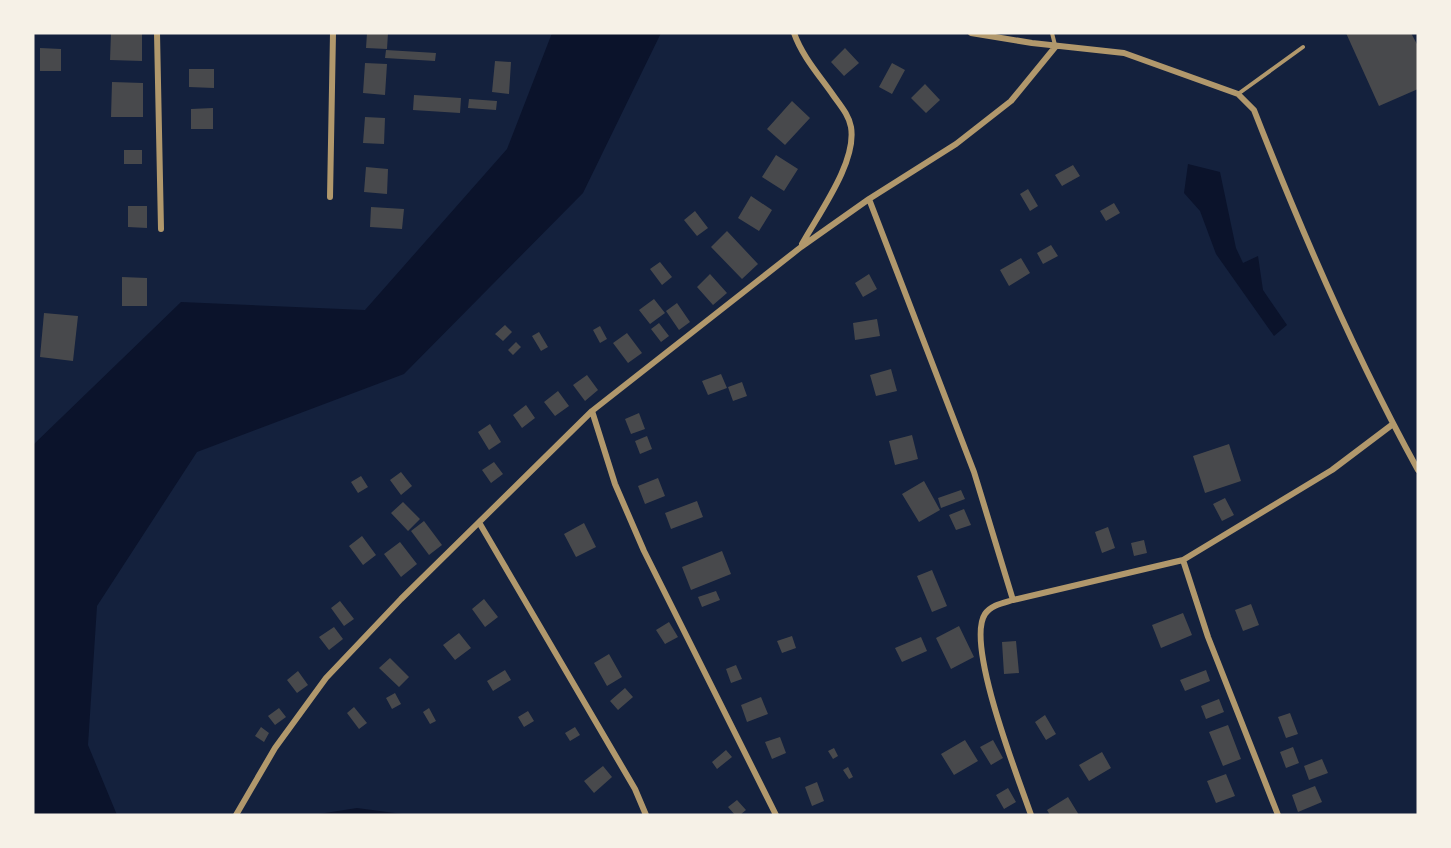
<svg xmlns="http://www.w3.org/2000/svg" width="1451" height="848" font-family="'Open Sans',sans-serif">
<style>
.water{fill:#0b132b}
.building{fill:#48494c}
.lines{fill:none;stroke-linecap:round;stroke-linejoin:round}
.service{stroke:#b1986c;stroke-width:4}
.minor{stroke:#b1986c;stroke-width:6}
</style>
<rect width="100%" height="100%" fill="#14213d"/>
<path class="water" d="M552 33H661L583 193 404 374 197 452 97 606 88 745 117 815H33V445L181 302 365 310 507 149Z
M1188 164 1220 172 1236 248 1243 263 1258 256 1263 290 1287 325 1274 336 1216 254 1200 211 1184 193Z
M357 808 410 815H312Z"/>
<path class="building" d="M111 33H142V61L110 60Z
M367 33H388L387 49 366 48Z
M1346 33H1411L1418 46V89L1379 106Z
M40 48 61 49V71H40Z
M845 48 859 63 844 76 831 62Z
M386 50 436 53 435 61 385 58Z
M495 61 511 62 509 94 492 92Z
M365 63 387 64 385 95 363 93Z
M892 63 905 70 892 94 879 87Z
M189 69H214V88L189 87Z
M112 82 143 83V117H111Z
M925 84 940 100 926 113 911 98Z
M414 95 461 98 460 113 413 110Z
M469 99 497 101 496 110 468 108Z
M792 101 810 118 785 145 767 129Z
M213 108V129H191V109Z
M365 117 385 118 384 144 363 143Z
M124 150H142V164H124Z
M776 155 798 169 784 191 762 177Z
M1073 165 1080 176 1062 186 1055 175Z
M366 167 388 169 387 194 364 192Z
M1028 189 1038 206 1030 211 1020 194Z
M751 196 772 210 759 231 738 218Z
M1114 203 1120 213 1106 221 1100 211Z
M128 206H147V228L128 227Z
M371 207 404 209 402 229 370 227Z
M695 211 708 228 697 236 684 220Z
M727 231 758 264 742 279 711 247Z
M1051 245 1058 256 1043 264 1037 253Z
M1021 258 1030 273 1009 286 1000 270Z
M660 262 672 277 662 285 650 269Z
M710 274 727 293 713 305 697 287Z
M869 274 877 289 863 297 855 283Z
M122 277 147 278V306H122Z
M654 299 665 313 650 324 639 310Z
M677 303 690 322 679 330 666 311Z
M44 313 78 316 73 361 40 357Z
M877 319 880 336 855 340 853 323Z
M659 323 669 336 661 342 651 329Z
M505 325 512 332 503 341 495 334Z
M600 326 607 339 600 343 593 330Z
M539 332 548 347 541 351 532 336Z
M627 333 642 353 628 363 613 343Z
M516 342 521 347 513 355 508 350Z
M891 369 897 391 876 396 870 375Z
M721 374 727 388 708 395 702 381Z
M587 375 598 390 585 401 573 385Z
M742 382 747 396 733 401 728 387Z
M558 391 569 406 555 416 544 402Z
M526 405 535 418 522 428 513 415Z
M639 413 645 429 631 434 625 419Z
M490 424 501 442 489 450 478 432Z
M912 435 918 459 895 465 889 441Z
M647 436 652 449 640 454 635 441Z
M1229 444 1241 481 1205 493 1193 456Z
M494 462 503 474 491 483 482 470Z
M401 472 412 486 401 495 390 480Z
M361 476 368 487 358 493 351 482Z
M658 478 665 496 645 504 638 486Z
M924 481 940 510 919 522 902 494Z
M961 490 965 499 941 508 938 498Z
M1225 498 1234 515 1222 521 1213 504Z
M697 501 703 517 671 529 665 513Z
M403 502 420 519 408 531 391 513Z
M964 509 971 525 956 530 949 515Z
M424 521 442 545 429 555 411 531Z
M584 523 596 547 576 557 564 534Z
M1108 527 1115 548 1102 553 1095 532Z
M362 536 376 555 363 565 349 546Z
M1144 540 1147 553 1134 556 1131 543Z
M400 542 417 564 401 577 384 554Z
M722 551 731 574 691 590 682 567Z
M932 570 947 606 932 612 917 576Z
M716 591 720 600 702 607 698 597Z
M484 599 498 617 485 627 472 609Z
M340 601 354 619 344 626 331 608Z
M1251 604 1259 625 1243 631 1235 610Z
M1183 613 1192 635 1161 648 1152 625Z
M669 622 678 637 665 644 656 630Z
M959 626 974 657 951 669 936 638Z
M334 627 343 639 329 650 319 637Z
M459 633 471 648 455 660 443 645Z
M792 636 796 648 782 653 777 641Z
M921 637 927 651 902 662 895 648Z
M1016 641 1019 673 1004 674 1002 642Z
M609 654 622 677 607 686 594 663Z
M390 658 409 677 399 687 379 668Z
M736 665 742 679 731 683 726 669Z
M505 670 511 680 493 691 487 681Z
M1206 670 1210 681 1185 691 1180 680Z
M298 671 308 685 297 693 287 680Z
M625 688 633 697 618 710 610 701Z
M395 693 401 704 392 709 386 698Z
M761 697 768 714 747 722 741 705Z
M1219 699 1224 712 1206 719 1201 706Z
M354 707 367 723 359 729 347 713Z
M279 708 286 717 275 725 268 716Z
M429 708 436 721 430 724 423 712Z
M528 711 534 721 524 727 518 717Z
M1290 713 1298 734 1286 738 1278 717Z
M1045 715 1056 734 1046 740 1035 722Z
M1228 725 1241 759 1223 766 1209 732Z
M261 727 269 733 264 742 255 736Z
M575 727 580 735 570 741 565 733Z
M780 737 786 753 772 759 765 742Z
M965 740 978 761 954 775 941 754Z
M993 740 1003 758 991 765 980 747Z
M1293 747 1299 763 1286 768 1280 752Z
M834 748 838 756 833 759 828 751Z
M726 750 732 757 717 769 712 762Z
M1102 752 1111 768 1089 781 1079 765Z
M1322 759 1328 773 1309 780 1304 766Z
M603 766 612 777 594 793 584 781Z
M848 767 853 777 849 779 843 770Z
M1226 774 1235 796 1216 803 1207 781Z
M817 782 824 801 812 806 805 787Z
M1315 786 1322 802 1298 812 1292 795Z
M1008 788 1016 802 1004 809 996 795Z
M1068 797 1079 815H1050L1047 810Z
M737 800 746 810 740 815H735L728 807Z"/>
<g class="lines">
<path class="service" d="M1052 33 1055 45
M1238 94 1303 47"/>
<path class="minor" d="M157 33 161 229
M794 33C802 56 819 75 833 95 840 105 849 115 851 127 857 162 819 213 802 244
M971 33 1032 43 1124 53 1238 94 1254 110C1302 233 1354 354 1418 470
M330 197 333 33
M592 411 615 484 644 551 776 815
M480 524 635 789 646 815
M1183 560 1208 637 1278 815
M1013 600 974 472 869 199 956 144 1011 101 1056 46
M236 815 275 748 326 678 401 599 592 411 801 247 869 199
M1031 815C1019 780 965 644 985 614 991 605 1003 603 1013 600L1183 560 1332 470 1393 424"/>
</g>
<rect width="1451" height="848" fill="none" stroke="#f6f1e7" stroke-width="69"/>
</svg>
